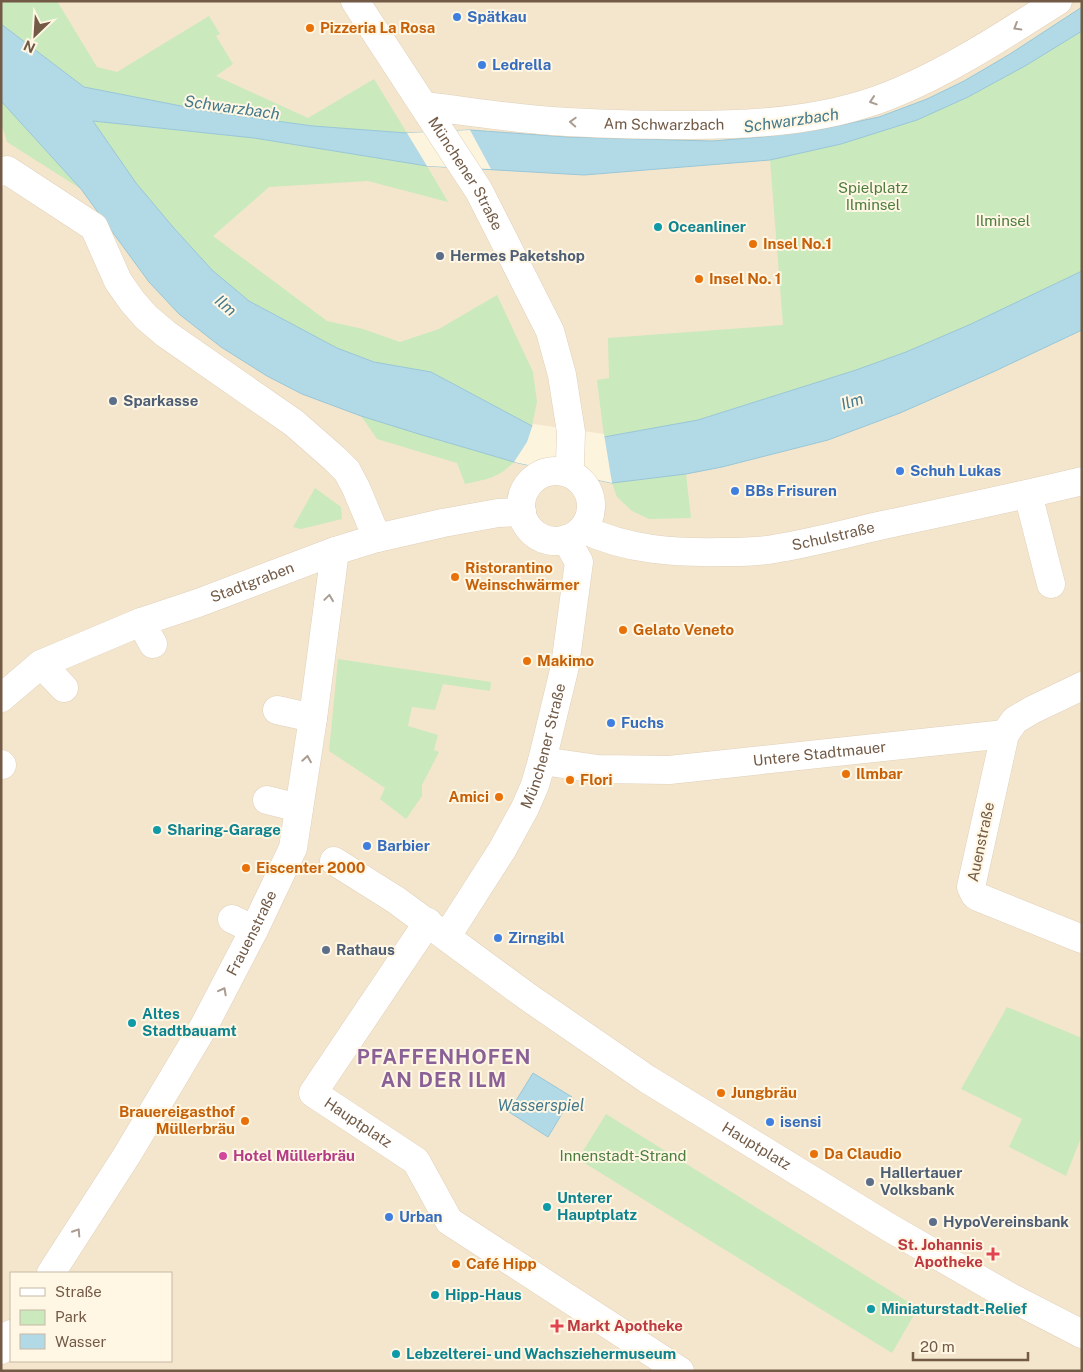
<svg xmlns="http://www.w3.org/2000/svg" width="1083" height="1372" font-family="'Public Sans',sans-serif">
<style>
.residential{fill:#f4e6cc;fill-rule:evenodd}
.green{fill:#cae9bc}
.water{fill:#b2d9e6;stroke:#98c7d8}
.pier{fill:#fdf4dd}
.lines{fill:none;stroke-linecap:round;stroke-linejoin:round}
.minor-casing{stroke:#e0d0ba;stroke-width:29}
.minor{stroke:#fff;stroke-width:28}
.oneway{stroke:#aa9c90}
.shop-dot{fill:#3f7fe0;stroke:#fff7e4;stroke-width:2}
.food-dot{fill:#e8710a;stroke:#fff7e4;stroke-width:2}
.culture-dot{fill:#0f9aa8;stroke:#fff7e4;stroke-width:2}
.service-dot{fill:#5c6f8a;stroke:#fff7e4;stroke-width:2}
.hotel-dot{fill:#d1479c;stroke:#fff7e4;stroke-width:2}
.health-dot{fill:#e0444e;stroke:#fff7e4;stroke-width:2}
.labels{text-anchor:middle;stroke-width:4;stroke-linejoin:round;paint-order:stroke}
.shop-label{font-size:15px;font-weight:bold;fill:#366cbe;stroke:#fff7e4;text-anchor:start}
.food-label{font-size:15px;font-weight:bold;fill:#c56008;stroke:#fff7e4;text-anchor:start}
.street-label{font-size:15px;fill:#725a46;stroke:#fff7e4}
.park-label{font-size:15px;fill:#4c7e40;stroke:#fff7e4}
.culture-label{font-size:15px;font-weight:bold;fill:#0d838f;stroke:#fff7e4;text-anchor:start}
.service-label{font-size:15px;font-weight:bold;fill:#4e5e75;stroke:#fff7e4;text-anchor:start}
.hotel-label{font-size:15px;font-weight:bold;fill:#b23c85;stroke:#fff7e4;text-anchor:start}
.health-label{font-size:15px;font-weight:bold;fill:#be3a42;stroke:#fff7e4;text-anchor:end}
.water-label{font-size:16px;font-style:italic;fill:#42798d;stroke:#fff7e4}
.district-label{font-size:20px;font-weight:bold;letter-spacing:1px;fill:#8a6196;stroke:#fff7e4}
</style>
<rect width="100%" height="100%" fill="#fdf4dd"/>
<path class="residential" d="M1 1H1082V1371H1ZM11 1273H171V1361H11Z"/>
<path class="green" d="M1 1H57L97 67 117 72 209 16 220 34 216 36 233 64 216 76 308 118 374 79 407 133 313 126 217 113 84 87 1 24Z
M1082 31V271L991 315 906 352 856 370 698 420 604 437 597 380 609 378 608 338 783 325 770 160 841 144 968 97 1025 66Z
M1 101 81 189 7 142 1 122Z
M93 121 254 138 427 166 448 202 368 181 269 187 213 236 327 321 363 329 400 342 439 329 497 295 533 372 537 402 532 426 431 372 374 362 337 348 249 301 212 270 173 227 136 183Z
M361 416 514 462C497 479 487 479 465 484L457 463 377 439Z
M686 474 691 518 649 519 632 511 617 497 612 483Z
M315 488 341 507 342 519 301 529 293 527Z
M338 659 491 682 490 691 443 684 435 710 412 707 408 726 438 735 434 750 439 752 422 785V796L406 819 380 799 385 788 329 751Z
M1007 1007 1082 1038V1135L1066 1176 1009 1147 1022 1119 961 1089Z
M606 1114 918 1308 892 1353 578 1159Z"/>
<path class="water" d="M1082 7V31L1025 66 968 97 917 120 841 144 770 160 584 175 427 166 254 138 93 121 136 183 173 227 212 270 249 301 337 348 374 362 431 372 532 426 604 437 698 420 856 370 906 352 971 324 1082 271V330L993 372 900 413 828 440 722 467 686 474 612 483 555 471 514 462 422 435 361 416 302 394 267 376 221 347 179 314 149 282 81 189 1 101V24L84 87 217 113 313 126 407 133 470 130 567 137 712 141 761 137 822 129 879 117 927 99 964 81 1010 54Z
M533 1073 572 1097 548 1137 509 1112Z"/>
<path class="pier" d="M470 130 491 169 427 166 407 133Z
M533 424 604 434 612 483 514 462 527 442Z"/>
<g class="lines">
<g class="minor-casing">
<g id="minor">
<path id="s1" d="M355 1 479 191 550 331 562 375 571 432 570 463 568 473"/>
<path id="s2" d="M424 106C467 111 510 118 552 121 598 124 643 125 689 125 759 125 834 120 900 91 956 67 1007 33 1058 1"/>
<path d="M1 172 7 170 94 227 118 281 132 301 146 317 166 334 294 423 335 459 347 471 356 488 377 538"/>
<circle cx="556" cy="506" r="35"/>
<path d="M1028 494 1051 584"/>
<path id="s3" d="M583 529C627 550 675 553 723 552 742 552 761 552 779 548 814 542 848 533 883 525 949 511 1016 497 1082 481"/>
<path d="M141 622 153 644"/>
<path d="M41 664 64 688"/>
<path d="M1082 686 1032 710 1015 720 1005 734 971 887 975 895 978 897 1082 939"/>
<path id="s4" d="M1 698 41 664 141 622 198 603 335 551 377 538 443 523 498 513 522 512"/>
<path d="M277 710 313 718"/>
<path id="s5" d="M542 761 598 769 669 770 1005 734"/>
<path d="M1 764 2 765"/>
<path d="M267 800 299 808"/>
<path id="s6" d="M334 861 396 900 528 997 647 1079 890 1228 1010 1297 1082 1334"/>
<path d="M232 919 254 930"/>
<path id="s7" d="M428 922 313 1093 416 1161 449 1221 680 1371"/>
<path id="s8" d="M447 936 502 850 525 808 535 785 542 761 565 666 579 562 566 539"/>
<path id="s9" d="M51 1273 127 1155 204 1026 254 930 293 848 313 718 335 551"/>
<path d="M1 1350 11 1334"/>
</g>
</g>
<use href="#minor" class="minor"/>
</g>
<defs><path id="oneway-chevron" d="M-2-3.5L2.5 0L-2 3.5" fill="none" stroke-width="1.6" stroke-linecap="round" stroke-linejoin="round" transform="scale(1.25)"/></defs>
<g class="oneway">
<use href="#oneway-chevron" transform="translate(1017 27) rotate(149)"/>
<use href="#oneway-chevron" transform="translate(873 101) rotate(162)"/>
<use href="#oneway-chevron" transform="translate(573 122) rotate(-177)"/>
<use href="#oneway-chevron" transform="translate(329 598) rotate(-82)"/>
<use href="#oneway-chevron" transform="translate(307 759) rotate(-81)"/>
<use href="#oneway-chevron" transform="translate(223 991) rotate(-62)"/>
<use href="#oneway-chevron" transform="translate(77 1232) rotate(-57)"/>
</g>
<g class="shop-dot">
<circle cx="457" cy="17" r="5"/>
<circle cx="482" cy="65" r="5"/>
<circle cx="900" cy="471" r="5"/>
<circle cx="735" cy="491" r="5"/>
<circle cx="611" cy="723" r="5"/>
<circle cx="367" cy="846" r="5"/>
<circle cx="498" cy="938" r="5"/>
<circle cx="770" cy="1122" r="5"/>
<circle cx="389" cy="1217" r="5"/>
</g>
<g class="food-dot">
<circle cx="310" cy="28" r="5"/>
<circle cx="753" cy="244" r="5"/>
<circle cx="699" cy="279" r="5"/>
<circle cx="455" cy="577" r="5"/>
<circle cx="623" cy="630" r="5"/>
<circle cx="527" cy="661" r="5"/>
<circle cx="846" cy="774" r="5"/>
<circle cx="570" cy="780" r="5"/>
<circle cx="499" cy="797" r="5"/>
<circle cx="246" cy="868" r="5"/>
<circle cx="721" cy="1093" r="5"/>
<circle cx="245" cy="1121" r="5"/>
<circle cx="814" cy="1154" r="5"/>
<circle cx="456" cy="1264" r="5"/>
</g>
<g class="culture-dot">
<circle cx="658" cy="227" r="5"/>
<circle cx="157" cy="830" r="5"/>
<circle cx="132" cy="1023" r="5"/>
<circle cx="547" cy="1207" r="5"/>
<circle cx="435" cy="1295" r="5"/>
<circle cx="871" cy="1309" r="5"/>
<circle cx="396" cy="1354" r="5"/>
</g>
<g class="service-dot">
<circle cx="440" cy="256" r="5"/>
<circle cx="113" cy="401" r="5"/>
<circle cx="326" cy="950" r="5"/>
<circle cx="870" cy="1182" r="5"/>
<circle cx="933" cy="1222" r="5"/>
</g>
<circle class="hotel-dot" cx="223" cy="1156" r="5"/>
<g class="health-dot">
<path d="M990.5 1246.5h5v5h5v5h-5v5h-5v-5h-5v-5h5z"/>
<path d="M554.5 1318.5h5v5h5v5h-5v5h-5v-5h-5v-5h5z"/>
</g>
<g class="labels">
<g class="shop-label">
<text x="467" y="22">Spätkau</text>
<text x="492" y="70">Ledrella</text>
<text x="910" y="476">Schuh Lukas</text>
<text x="745" y="496">BBs Frisuren</text>
<text x="621" y="728">Fuchs</text>
<text x="377" y="851">Barbier</text>
<text x="508" y="943">Zirngibl</text>
<text x="780" y="1127">isensi</text>
<text x="399" y="1222">Urban</text>
</g>
<g class="food-label">
<text x="320" y="33">Pizzeria La Rosa</text>
<text x="763" y="249">Insel No.1</text>
<text x="709" y="284">Insel No. 1</text>
<text x="465" y="573">Ristorantino<tspan x="465" dy="17">Weinschwärmer</tspan></text>
<text x="633" y="635">Gelato Veneto</text>
<text x="537" y="666">Makimo</text>
<text x="856" y="779">Ilmbar</text>
<text x="580" y="785">Flori</text>
<text x="489" y="802" text-anchor="end">Amici</text>
<text x="256" y="873">Eiscenter 2000</text>
<text x="731" y="1098">Jungbräu</text>
<text x="235" y="1117" text-anchor="end">Brauereigasthof<tspan x="235" dy="17">Müllerbräu</tspan></text>
<text x="824" y="1159">Da Claudio</text>
<text x="466" y="1269">Café Hipp</text>
</g>
<g class="street-label">
<text dy="5" stroke="none"><textPath href="#s2" startOffset="241">Am Schwarzbach</textPath></text>
<text dy="5" stroke="none"><textPath href="#s1" startOffset="205">Münchener Straße</textPath></text>
<text dy="5" stroke="none"><textPath href="#s3" startOffset="255">Schulstraße</textPath></text>
<text dy="5" stroke="none"><textPath href="#s4" startOffset="279">Stadtgraben</textPath></text>
<text dy="5" stroke="none"><textPath href="#s8" startOffset="215">Münchener Straße</textPath></text>
<text dy="5" stroke="none"><textPath href="#s5" startOffset="279">Untere Stadtmauer</textPath></text>
<text transform="translate(981 842) rotate(-78)" y="5">Auenstraße</text>
<text dy="5" stroke="none"><textPath href="#s9" startOffset="395">Frauenstraße</textPath></text>
<text dy="5" stroke="none"><textPath href="#s7" startOffset="260">Hauptplatz</textPath></text>
<text dy="5" stroke="none"><textPath href="#s6" startOffset="510">Hauptplatz</textPath></text>
</g>
<g class="park-label">
<text x="873" y="193">Spielplatz<tspan x="873" dy="17">Ilminsel</tspan></text>
<text x="1003" y="226">Ilminsel</text>
<text x="623" y="1161">Innenstadt-Strand</text>
</g>
<g class="culture-label">
<text x="668" y="232">Oceanliner</text>
<text x="167" y="835">Sharing-Garage</text>
<text x="142" y="1019">Altes<tspan x="142" dy="17">Stadtbauamt</tspan></text>
<text x="557" y="1203">Unterer<tspan x="557" dy="17">Hauptplatz</tspan></text>
<text x="445" y="1300">Hipp-Haus</text>
<text x="881" y="1314">Miniaturstadt-Relief</text>
<text x="406" y="1359">Lebzelterei- und Wachsziehermuseum</text>
</g>
<g class="service-label">
<text x="450" y="261">Hermes Paketshop</text>
<text x="123" y="406">Sparkasse</text>
<text x="336" y="955">Rathaus</text>
<text x="880" y="1178">Hallertauer<tspan x="880" dy="17">Volksbank</tspan></text>
<text x="943" y="1227">HypoVereinsbank</text>
</g>
<g class="hotel-label">
<text x="233" y="1161">Hotel Müllerbräu</text>
</g>
<g class="health-label">
<text x="983" y="1250">St. Johannis<tspan x="983" dy="17">Apotheke</tspan></text>
<text x="567" y="1331" text-anchor="start">Markt Apotheke</text>
</g>
<g class="water-label">
<text transform="translate(232 107) rotate(8)" y="6">Schwarzbach</text>
<text transform="translate(791 120) rotate(-8)" y="6">Schwarzbach</text>
<text transform="translate(226 305) rotate(41)" y="6">Ilm</text>
<text transform="translate(852 401) rotate(-17)" y="6">Ilm</text>
<text x="541" y="1111">Wasserspiel</text>
</g>
<g class="district-label">
<text x="444" y="1064">PFAFFENHOFEN<tspan x="444" dy="23">AN DER ILM</tspan></text>
</g>
</g>
<rect width="1083" height="1372" fill="none" stroke="#725a46" stroke-width="5"/>
<rect x="10" y="1272" width="162" height="90" fill="#fff7e4" stroke="#c7b8a5"/>
<rect x="20" y="1288" width="25" height="8" fill="#ffffff" stroke="#c7b8a5"/>
<text x="55" y="1297" font-size="15" fill="#725a46">Straße</text>
<rect x="20" y="1310" width="25" height="15" fill="#cae9bc" stroke="#c7b8a5"/>
<text x="55" y="1322" font-size="15" fill="#725a46">Park</text>
<rect x="20" y="1334" width="25" height="15" fill="#b2d9e6" stroke="#c7b8a5"/>
<text x="55" y="1347" font-size="15" fill="#725a46">Wasser</text>
<g transform="translate(35 35) rotate(205)" stroke="#fff7e4" stroke-width="4" paint-order="stroke">
<path d="M0-4L9 19L0 12L-9 19Z" fill="#725a46"/>
<text y="-8" font-size="14" font-weight="bold" text-anchor="middle" fill="#725a46">N</text>
</g>
<path d="M913 1352v8h115v-8" fill="none" stroke="#725a46" stroke-width="2.5"/>
<text x="920" y="1352" font-size="15" fill="#725a46" stroke="#fff7e4" stroke-width="4" paint-order="stroke">20 m</text>
</svg>
